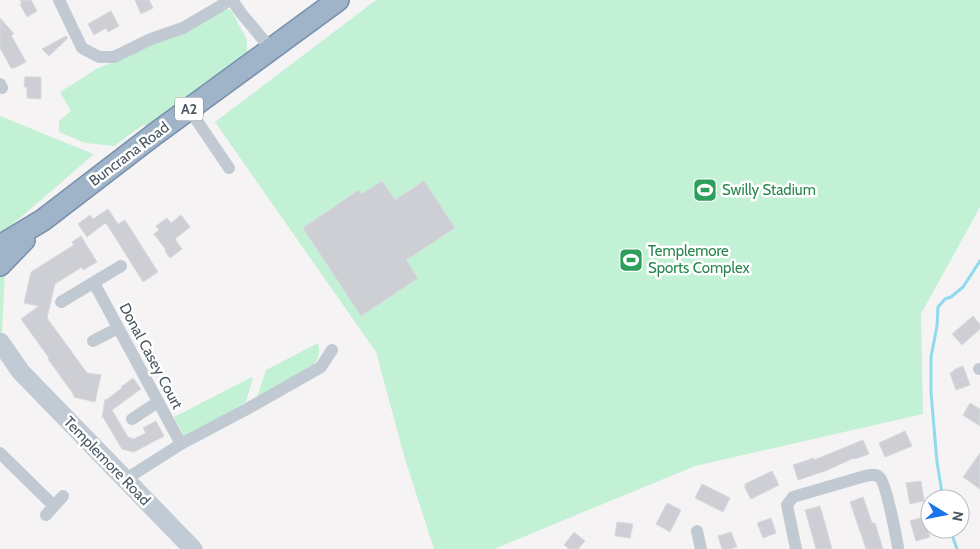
<svg xmlns="http://www.w3.org/2000/svg" width="980" height="549" font-family="Cabin,sans-serif">
<style>
.green{fill:#c3f1d5}
.lines{fill:none;stroke-linecap:round;stroke-linejoin:round}
.stream{stroke:#90daee;stroke-width:3}
.building{fill:#cdcfd5;stroke:#d7d9de}
.trunk-casing{stroke:#7690ad;stroke-width:24}
.minor{stroke:#c1cad2;stroke-width:12}
.secondary{stroke:#c1cbd6;stroke-width:19}
.trunk{stroke:#9fb4c9;stroke-width:21}
.labels{text-anchor:middle;stroke-width:5;stroke-linejoin:round;paint-order:stroke}
.shield{fill:#fff;stroke:#808990;stroke-width:1}
.shield-label{font-size:14px;font-weight:bold;fill:#4a5661}
.street-label{font-size:15px;fill:#4a5661;stroke:#fff}
.leisure-label{font-size:15px;fill:#27864d;stroke:#fff;text-anchor:start}
</style>
<rect width="100%" height="100%" fill="#f5f3f3"/>
<path class="green" d="M376 0H980V207L921 314 923 414 695 466 494 549H434L405 459 376 352 215 122Z
M227 9 231 10 247 40V54L219 77 195 91 171 109 152 127 143 125 114 146 85 143 59 132V121L71 111 60 92 98 68 109 64Z
M0 116 91 153 93 155 0 235Z
M5 268 2 334 0 331V273Z
M318 343C321 353 318 359 312 367L256 400 266 370Z
M252 377 253 378 246 402 185 438 174 417Z"/>
<g class="lines">
<path class="stream" d="M943 499 937 462 931 393V357L937 326 938 307 945 299 951 297 963 287 980 261
M950 529 957 549"/>
</g>
<path class="building" d="M20 0H31L37 11 27 17 20 4 22 3Z
M135 0H149L153 8 141 14Z
M111 11 119 26 108 32 106 28 94 35 88 24Z
M0 18 14 34 11 35 26 62 14 68H11L0 48Z
M66 36 68 38 49 56 42 49Z
M25 77H41V99L27 98V87H24Z
M382 181 395 200 424 181 455 228 406 260 418 278 361 316 303 228 359 190 362 194Z
M108 209 118 224 125 220 158 272 143 282 108 226 105 223 87 237 78 224 90 215 93 219Z
M181 215 190 227 175 239 182 249 170 258 165 251 166 250 154 234 159 230 156 226 167 218 171 223Z
M81 236 97 262 83 270 82 267 55 284 47 318 87 373 101 375 95 402 74 397V395L48 359 49 358 21 319 39 306 24 303 31 272 74 245 72 242Z
M973 316 980 324V329L962 345 952 334Z
M963 366 970 385 956 390 950 373 954 371 953 370Z
M133 378 141 389 112 410 128 437 134 439 146 433 143 428 156 421 164 436 134 452 122 449 103 417 102 418 105 399 106 400 122 388 121 387Z
M970 403 980 409V426L963 415Z
M905 431 912 446 885 457 879 443Z
M863 440 869 454 855 459 854 458 825 471 798 480 793 465 814 458V460Z
M980 453V489L963 477Z
M772 471 779 485 751 499 745 488V484Z
M921 481 924 501 910 504 906 483Z
M702 484 730 498 723 512 695 498Z
M863 497 872 523H875L883 549H866L850 502Z
M667 503 681 510 670 532 656 524Z
M820 506 826 527 832 549H816L805 510Z
M923 517 930 537 916 541 910 521Z
M771 518 776 533 763 538 757 523Z
M617 522 633 524 630 538 615 536Z
M574 532 585 541 578 549H569L564 545Z
M731 532 737 547 730 549H722L718 536Z"/>
<g class="lines">
<g class="trunk-casing">
<path id="trunk" d="M0 246 43 220 155 134 338 0
M0 265 24 240"/>
</g>
<path class="minor" d="M59 0 82 48 99 57H114L151 39 183 28 219 7 229 0
M232 0 241 13 271 49
M0 84 2 88
M189 109 229 168
M94 283 181 444
M61 302 121 266
M93 341 118 328
M979 369H980
M132 419 158 402
M0 453 54 506
M126 479 181 444 247 409 321 367 332 350
M46 515 63 496
M697 531 701 549
M796 549 787 505 793 497 865 476C870 475 876 473 880 478 886 483 896 536 898 547"/>
<path class="secondary" d="M0 342 21 372 193 549"/>
<use href="#trunk" class="trunk"/>
</g>
<defs>
<g id="stadium-square" transform="scale(1.25)"><rect x="-9" y="-9" width="18" height="18" rx="4" fill="#2e9e5b" stroke="#fff"/><path d="M0-5a6.5 5 0 1 0 0 10a6.5 5 0 1 0 0-10ZM-3.5-1.8h7v3.6h-7Z" fill="#fff"/></g>
</defs>
<g fill-rule="evenodd">
<use href="#stadium-square" x="705" y="190"/>
<use href="#stadium-square" x="631" y="260"/>
</g>
<g class="labels">
<rect class="shield" x="175" y="97.5" width="28" height="23" rx="4"/>
<g class="shield-label">
<text x="189" y="114">A2</text>
</g>
<g class="street-label">
<text transform="translate(129 154) rotate(-37)" y="5">Buncrana Road</text>
<text transform="translate(151 356) rotate(62)" y="5">Donal Casey Court</text>
<text transform="translate(107 461) rotate(46)" y="5">Templemore Road</text>
</g>
<g class="leisure-label">
<text x="722" y="195">Swilly Stadium</text>
<text x="648" y="256">Templemore<tspan x="648" dy="17">Sports Complex</tspan></text>
</g>
</g>
<g transform="translate(945 514) rotate(100)"><circle r="24" fill="#ffffff" stroke="#b7bbc0"/>
<path d="M0-4L9 19L0 12L-9 19Z" fill="#1a73e8"/>
<text y="-8" font-size="14" font-weight="bold" text-anchor="middle" fill="#4a5661">N</text>
</g>
</svg>
